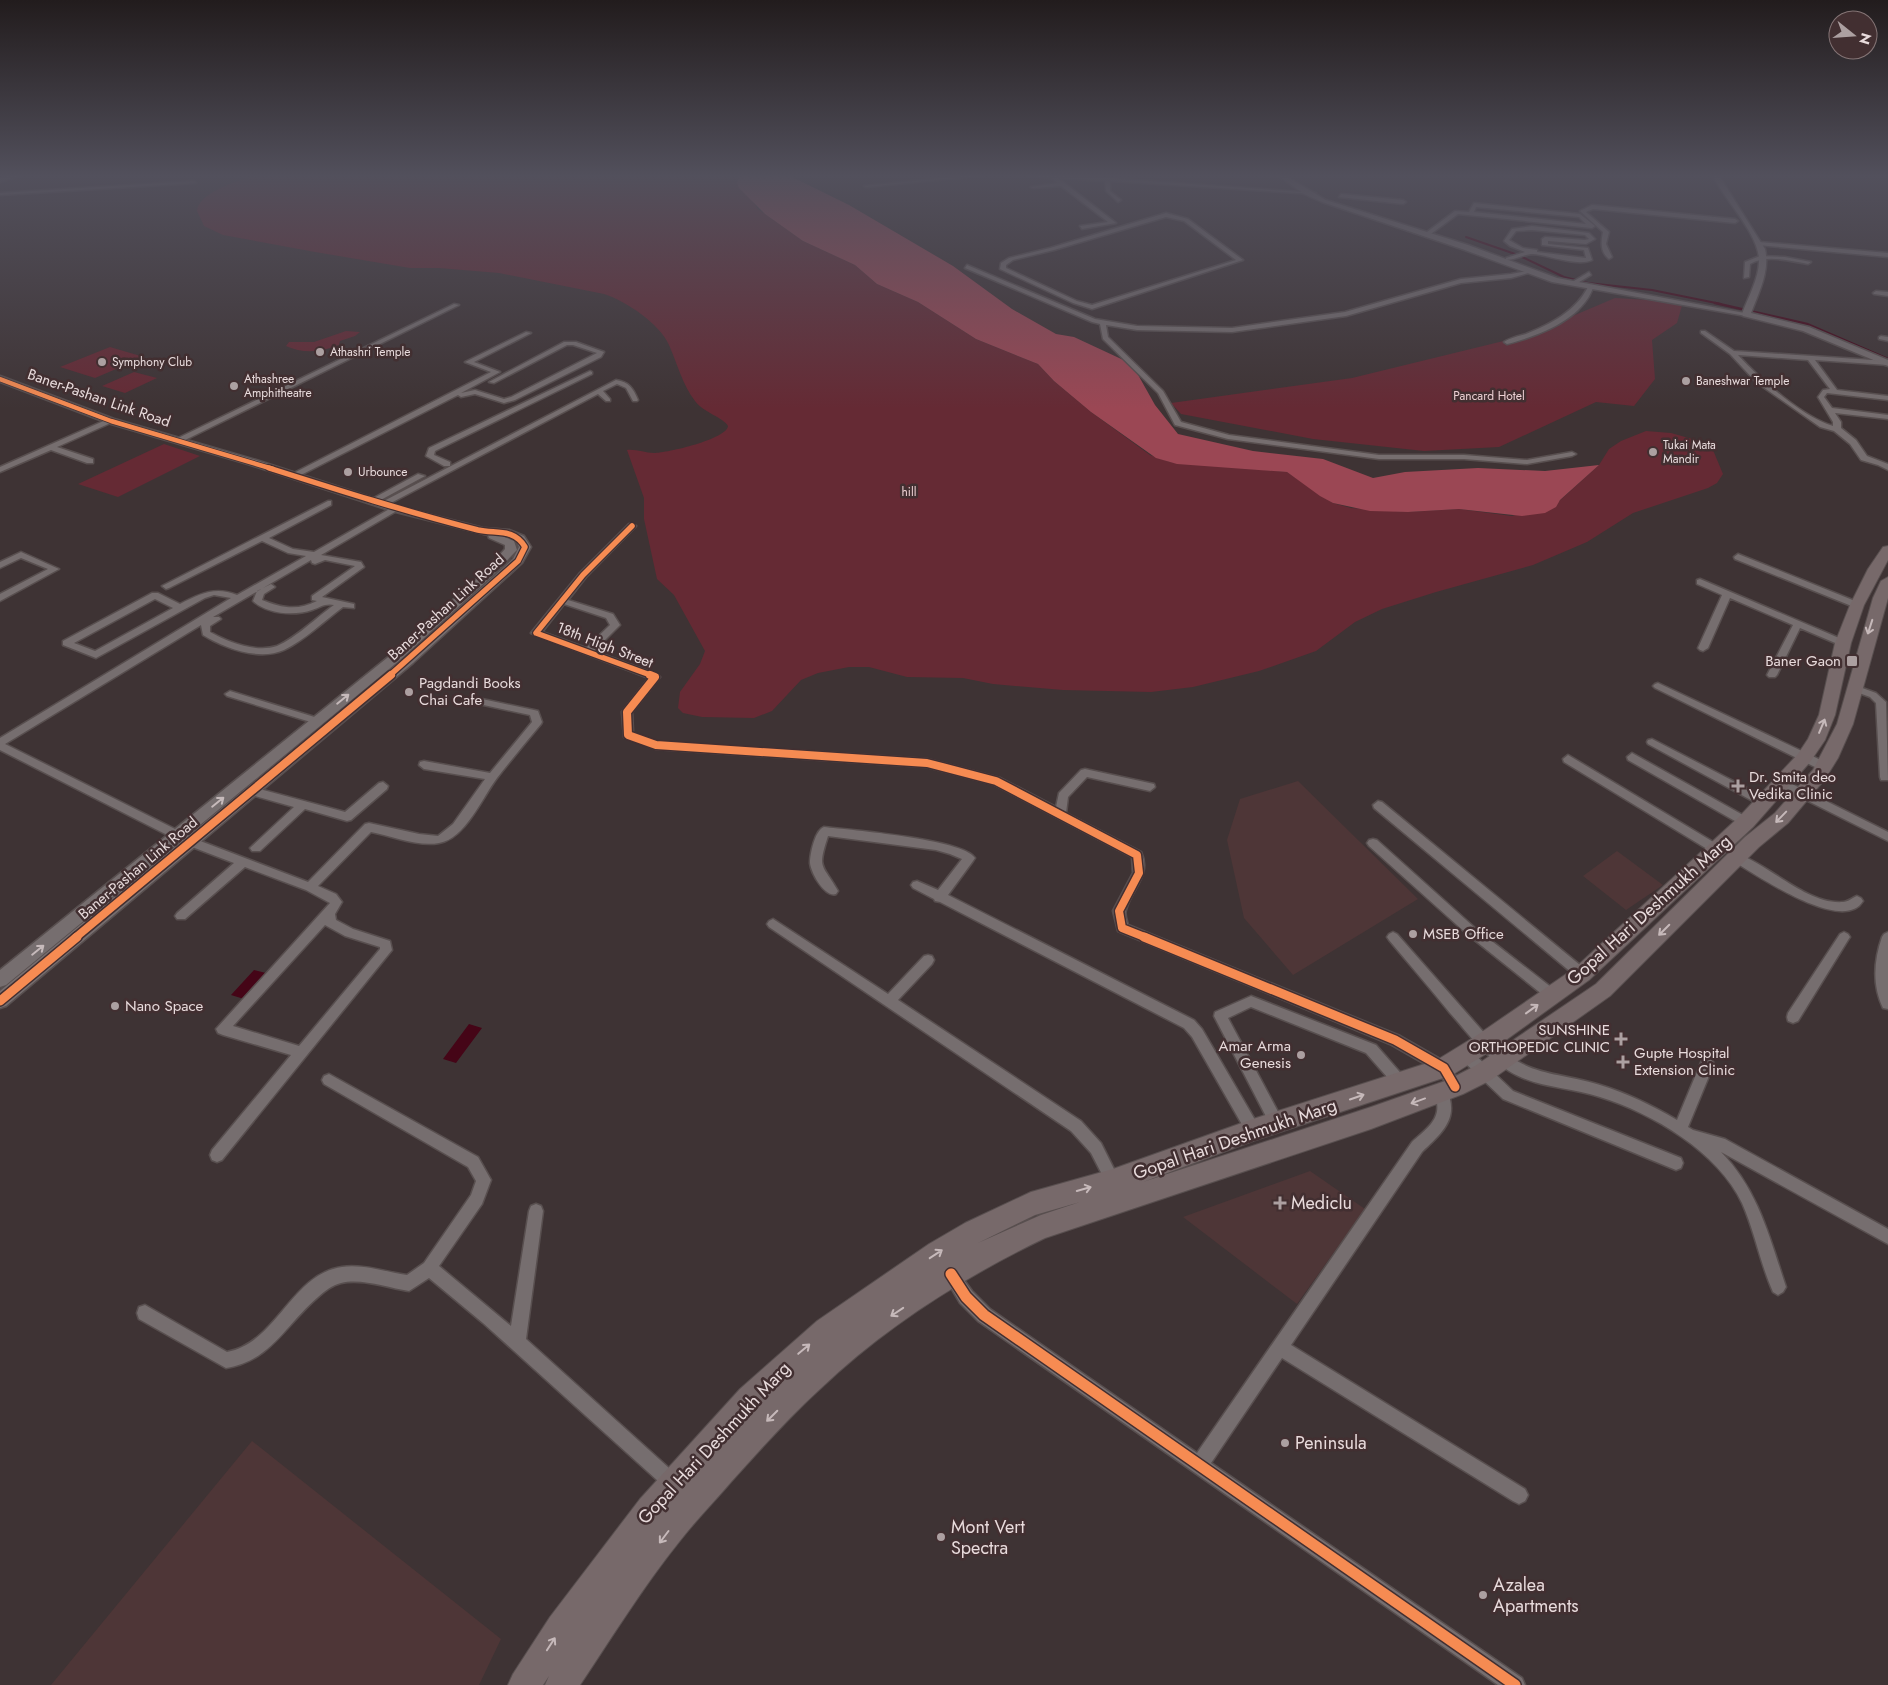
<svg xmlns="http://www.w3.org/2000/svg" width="1888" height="1685" font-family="Jost,sans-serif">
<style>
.built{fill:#4e3637}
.green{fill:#652a34}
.forest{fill:#9b4754}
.water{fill:#450517}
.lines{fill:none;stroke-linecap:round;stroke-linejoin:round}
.stream-far1{stroke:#450517;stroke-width:2}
.stream{stroke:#450517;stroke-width:2.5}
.minor-casing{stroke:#584f4f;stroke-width:3}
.tertiary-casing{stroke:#584f4f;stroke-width:3}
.secondary-casing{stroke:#584f4f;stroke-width:3}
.primary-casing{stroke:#584f4f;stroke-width:2}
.minor{fill:#766e6f;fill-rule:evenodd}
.tertiary{fill:#766e6f;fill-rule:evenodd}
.secondary{fill:#766e6f;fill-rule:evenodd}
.primary{fill:#77696a;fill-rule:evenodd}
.cycleway-far4-casing{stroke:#422f31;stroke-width:6}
.cycleway-far3-casing{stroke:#422f31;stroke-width:8}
.cycleway-far2-casing{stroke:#422f31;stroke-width:11}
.cycleway-far1-casing{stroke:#422f31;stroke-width:12}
.cycleway-casing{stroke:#422f31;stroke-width:14}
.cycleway-far4{stroke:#f68b52;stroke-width:4.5}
.cycleway-far3{stroke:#f68b52;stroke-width:5.5}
.cycleway-far2{stroke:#f68b52;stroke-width:8}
.cycleway-far1{stroke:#f68b52;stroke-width:9}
.cycleway{stroke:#f68b52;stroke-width:11}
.oneway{stroke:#c6b9ba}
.oneway2{stroke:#c6babb}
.poi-dot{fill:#aca0a1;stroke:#422f31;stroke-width:2}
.labels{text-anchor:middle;stroke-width:5;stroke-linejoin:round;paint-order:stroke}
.far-poi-label{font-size:12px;fill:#e8dbdc;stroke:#422f31;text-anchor:start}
.far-park-label{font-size:12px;fill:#eed2d5;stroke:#422f31}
.street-label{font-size:15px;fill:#e8dbdc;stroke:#422f31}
.poi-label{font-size:15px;fill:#e8dbdc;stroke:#422f31;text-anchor:start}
.near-street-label{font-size:18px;fill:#e8dbdc;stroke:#422f31}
.near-poi-label{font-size:18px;fill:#e8dbdc;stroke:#422f31;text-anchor:start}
</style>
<rect width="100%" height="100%" fill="#3e3334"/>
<path class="built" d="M1298 781 1418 899 1293 975 1244 918 1227 840 1240 799Z
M1617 851 1663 885 1626 910 1583 876Z
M1310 1171 1365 1209 1297 1304 1183 1217Z
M252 1441 501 1639 479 1685H51Z"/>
<path class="green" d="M264 174H740L738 181 758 209 803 241 855 265 877 284 918 302 976 339 1038 364 1054 381 1091 412 1150 455 1170 462 1287 472 1333 503 1351 508 1408 512 1459 509 1512 516 1557 503 1599 465 1609 449 1621 441 1646 431 1671 433 1703 442 1713 450 1723 474 1717 483 1708 488 1633 513 1587 542 1533 565 1436 592 1382 609 1355 622 1316 651 1259 671 1193 687 1151 692 1063 690 993 684 963 678 907 677 869 667H849L818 673 801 680 772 711 754 718 702 717 683 713 678 708 680 692 700 664 705 651 674 595 657 579 644 519V498L627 450C636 449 645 453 654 453 667 453 727 439 728 426 723 417 704 413 695 401 683 386 677 363 669 345 660 324 626 301 604 294L499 273 439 268H410L315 252 223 235 204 226 197 211C199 190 246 178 264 174Z
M1615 298 1683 302 1677 323 1652 340 1655 379 1634 406 1596 402 1499 447 1424 451 1313 439 1181 414 1171 403 1352 378 1528 335Z
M346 331 360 332 355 336 340 341 339 345C322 352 303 354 286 346L289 342H314Z
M110 347 144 357 95 378 60 367Z
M134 372 157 378 125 393 102 386Z
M164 444 200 456 118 497 78 484Z"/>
<path class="forest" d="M740 174H786L849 205 953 266 1012 309 1056 334 1074 337 1132 364 1155 405 1178 434 1253 451 1323 459 1373 478 1405 472 1478 468 1545 471 1599 465 1560 500 1556 507 1545 513 1522 516 1459 509 1408 512 1370 511 1333 503 1320 496 1287 472 1177 464 1156 458 1091 412 1054 381 1038 364 976 339 918 302 877 284 855 265 803 241 765 214 739 188 737 183Z"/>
<path class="water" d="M254 970 266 973 244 999 231 995Z
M469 1024 482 1028 456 1063 443 1059Z"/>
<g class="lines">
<path class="stream-far1" d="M1466 237 1518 255 1564 277 1588 283 1652 290 1721 304"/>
<path class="stream" d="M1715 303 1807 324 1888 359"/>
<g class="minor-casing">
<path id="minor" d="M984 174H997L866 187 864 186Z
M1013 174 1107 178 1316 193 1314 194 1110 181V191L1121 200 1118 202 1106 191 1105 181 1058 178 1116 223 1082 229 1080 226 1108 222 1061 186 1033 188 1031 187 1058 183 1051 178Z
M194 181 196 183 0 195V193Z
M1341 194 1403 200 1406 202 1403 204 1339 197Z
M1474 203 1580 214 1595 226 1592 228 1458 214 1428 236 1423 235 1455 211 1469 212ZM1476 207 1579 217 1586 224 1474 212Z
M1592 205 1735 219 1738 221 1735 223 1593 209 1586 212 1609 232 1606 244 1612 257 1609 259C1600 252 1601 242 1603 232L1580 211Z
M1166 213 1188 219 1243 260 1092 309 1073 303 1000 269 1001 263 1009 258 1050 248ZM1166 217 1184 221 1236 260 1092 305 1077 301 1006 268V265L1013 260 1054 250Z
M1532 226 1589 233 1595 239 1586 244 1548 241V244L1588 248 1592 260C1578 267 1548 255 1533 254 1524 254 1515 260 1506 260V258L1525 252 1510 246 1504 241 1512 229ZM1532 230 1585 235 1589 239 1585 240 1545 237 1542 239V245L1584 250 1586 258 1537 252V250L1523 248 1509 240 1516 231Z
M1759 242 1888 253V257L1757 245Z
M1760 256 1785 257 1811 262 1808 264C1789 261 1767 254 1750 264L1749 277 1744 278 1745 262Z
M967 265 1095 319 1137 326 1232 328 1345 312 1461 279 1511 274 1532 270V272L1511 278 1461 283 1346 316 1232 332 1137 330 1106 325 1108 337 1163 391 1181 422 1229 435 1379 455H1464L1527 460 1572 452 1576 454 1572 456 1527 464 1464 459H1379L1228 439 1175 425 1158 393 1103 339 1100 324 1092 322 965 268Z
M1589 272 1591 275 1574 285 1569 284Z
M1588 287 1593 288C1581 320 1538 336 1507 344L1504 342C1510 338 1519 336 1526 334 1551 324 1576 311 1588 287Z
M1876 291 1888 292V296L1874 294 1873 293Z
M454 304 459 305 181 442 174 440Z
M1701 331H1705L1734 351 1888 361V365L1815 360 1837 390 1888 396V400L1827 393 1824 397 1832 408 1888 415V419L1835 413 1841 422V428L1856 440 1867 456 1888 464V470L1878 465 1861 460 1850 444 1834 431 1820 427 1756 382 1730 354 1701 333ZM1738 355 1808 360 1830 389 1823 390 1818 397 1833 422V426C1802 417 1760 379 1738 355Z
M526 332 531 333 474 362 500 372 461 393 475 390 504 399 511 397 597 353 573 345H567L494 383 489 382 564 342H576L604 352 601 357 515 400 504 403 475 394 461 397 458 395 295 478 288 476 491 372 465 362Z
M1881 336 1888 337V341L1879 339V337Z
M590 371 592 372V374L435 451 434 455 450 462V466H444L426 456 429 448Z
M616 380C629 382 633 388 638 400L637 401H633L626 388 617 384 603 391 610 399V401H606L598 394 387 505 380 503Z
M108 419 115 421 57 447 93 459V463H87L51 450 0 472V467Z
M418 474 425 476 377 502 370 500Z
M328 501H331V505L269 538 293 549 314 552 393 507 400 509 321 555 361 562 364 567 322 597 354 604V608L343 607C324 621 305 640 284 650 259 661 224 648 203 635L201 625 5 744 195 839 308 882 365 824 369 823 419 834 438 836 453 824 485 779 424 769 419 765 420 762 424 761 490 773 532 722 530 715 479 704 477 702 479 700 482 699 534 710 538 711 542 722 541 724C526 742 511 760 497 778 482 798 465 839 439 843 418 847 392 836 371 832L318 886 336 894 342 902 335 914 336 920 353 929 390 941 392 950 222 1160 217 1162 212 1160 210 1155 212 1150 291 1055 223 1035 218 1033 216 1029 330 903 306 890 245 867 185 919H177L175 916 177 913 234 863 187 845 0 750V738L231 598 214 595 205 598 96 658 63 645V641L152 593H158L180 604C200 594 215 586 237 595L306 556 288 553 262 541 169 588 166 589 162 586ZM311 560 312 563 315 564 325 560 355 566 312 596V600L317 601C298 611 281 608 262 600L264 594 275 587 271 584 257 591 253 601C267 614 294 616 312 610 321 607 325 603 334 605 317 617 296 638 277 646 256 653 228 642 210 632V626L221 619 219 617H213ZM155 599 173 608 95 651 74 643ZM325 925 345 936 380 947V949L299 1046 233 1026Z
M629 524 636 526 586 577 568 600 613 614 620 625 594 651 658 675 660 677 632 712 633 733 657 742 927 759 1000 778 1056 807 1059 793 1081 770 1085 769 1154 784 1155 787 1150 791 1087 777 1068 797 1066 813 1141 852C1152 875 1131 889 1126 910 1124 914 1127 921 1128 925L1400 1036 1449 1064 1462 1087 1460 1091 1455 1093 1450 1091 1439 1072 1390 1044 1118 931 1113 911 1133 873 1132 857 993 784 927 767 656 749 624 737 622 712 649 678 531 633 580 573ZM564 604 606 618 610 625 586 648 542 632Z
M21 552 59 569 0 601V594L48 569 21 558 0 568V562Z
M1738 554 1860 603 1861 605 1857 608 1854 607 1735 559 1734 557Z
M1700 579 1846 641 1848 643 1843 646 1840 645 1800 628 1777 675 1775 677H1769L1767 675 1793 625 1730 598 1708 648 1703 651 1700 650 1698 648 1722 595 1697 584V580Z
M1658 683 1827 763 1828 766 1823 770 1819 769 1655 688 1653 686 1655 684Z
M1854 685 1876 693 1886 702 1888 780H1881L1880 777 1876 703 1870 697 1851 690 1849 688 1851 686Z
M230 691 321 719 322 721 317 724 227 696 225 694Z
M1652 739 1768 799 1769 802 1764 806 1760 805 1648 744 1647 742 1648 740Z
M1632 753 1750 819 1752 822 1750 825H1742L1628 760 1627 757Z
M1568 755 1720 846 1722 849 1720 852H1712L1564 762 1563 759Z
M1782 779 1888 832V841L1778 786 1777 783 1778 780Z
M383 782 388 786 387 789 351 820 347 821 305 809 260 851H252L250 848 294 807 248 794 247 791 248 788 252 787 345 812 379 783Z
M1378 801 1382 802 1586 970 1588 974 1586 978 1582 979 1578 978 1374 808 1373 805Z
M824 827C850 830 963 839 975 858L973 861 948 895 1194 1020 1202 1029 1258 1125 1260 1130 1258 1135 1253 1136 1248 1135 1192 1037 1184 1028 940 902 935 901 934 899 913 888 911 885 913 882 917 881 938 890 962 859 950 854 936 850 828 836C817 870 822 863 838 891L836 894C825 898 811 873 810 863 810 854 815 830 824 827Z
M1373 839 1377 840 1475 928 1556 991 1558 995 1556 999 1552 1000 1548 999 1467 934 1369 846 1367 843 1369 840Z
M1737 854C1769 864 1807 905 1843 902 1848 902 1852 898 1857 896L1861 898 1863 901C1843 935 1755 874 1733 861L1731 858 1733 855Z
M773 919 888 994 924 956 928 955 932 956 934 960 932 964 898 1000 1081 1121 1101 1143 1120 1181 1118 1186 1113 1188 1108 1186 1091 1153 1071 1131 769 927 767 924 769 921Z
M1393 932 1397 934 1494 1044C1532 1078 1555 1071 1600 1085 1627 1093 1653 1106 1677 1120L1702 1060 1707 1058 1712 1060 1714 1064 1688 1127 1693 1130 1725 1139 1888 1229V1244L1721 1152C1758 1189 1770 1239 1786 1287L1783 1292 1778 1295 1773 1292C1760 1263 1755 1232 1742 1203 1718 1152 1652 1113 1600 1097 1570 1087 1536 1088 1509 1071 1485 1057 1468 1033 1450 1013 1430 988 1409 964 1389 940L1387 937 1389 934Z
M1844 932 1848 934 1850 937 1848 940 1798 1021 1793 1023 1788 1021 1787 1017 1788 1013 1840 934Z
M1888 932V1009L1883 1008C1872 985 1874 960 1882 937L1884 934Z
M1251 996 1376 1045 1405 1078 1407 1082 1405 1086 1400 1088 1395 1086 1366 1053 1251 1007 1228 1018 1284 1123 1282 1128 1277 1129 1272 1128 1214 1016 1215 1012Z
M1466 1049 1471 1051 1513 1091 1681 1158 1683 1163 1681 1168 1676 1170 1503 1099 1461 1059 1459 1055 1461 1051Z
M329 1074 478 1157 491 1180 482 1204 439 1266 511 1326 529 1211 531 1206 536 1204 541 1206 543 1211 526 1339 680 1478 683 1484 680 1490 674 1493 668 1490 483 1323 429 1278 409 1291C388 1288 362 1278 341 1283 332 1285 325 1291 318 1297 286 1324 271 1361 226 1368L139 1319 137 1313 139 1307 145 1305 227 1352C277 1343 291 1274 342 1267 363 1264 386 1272 407 1275L424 1263 471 1195 476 1181 468 1167 324 1084 322 1080 324 1076Z
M1441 1086 1446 1088C1460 1118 1443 1132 1422 1152L1291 1345 1525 1489 1528 1495 1525 1501 1519 1504 1513 1501 1282 1358 1211 1463 1522 1678 1525 1685H1498L978 1321 960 1303 943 1274 946 1269 951 1266 956 1269 972 1291 990 1309 1197 1453 1412 1142C1424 1131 1440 1121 1437 1103 1436 1097 1433 1094 1436 1088Z"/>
</g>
<g class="tertiary-casing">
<path id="tertiary" d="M1276 174C1284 173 1315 194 1326 200L1468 245 1557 278 1750 314 1746 316 1552 282 1462 249 1322 202 1304 194Z
M0 376 114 419 256 460 400 507 483 528 509 530 524 536 531 547 522 563 413 663 6 1006 0 1008V991L405 657 513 559 519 547 516 540 500 535 514 541 517 550 515 552 491 577 400 660 6 985 0 987V970L392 654 483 573 505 549V545L489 538 488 535 392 511 248 464 108 423 0 382Z"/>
</g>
<g class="secondary-casing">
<path id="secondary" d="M16 174H25L0 182V178Z
M1712 174H1718L1765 249C1770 271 1759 292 1751 313L1809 327 1888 360V366L1803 331 1743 316 1742 314C1748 297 1760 277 1759 258 1757 232 1724 199 1712 174Z"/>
</g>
<g class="primary-casing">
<path id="primary" d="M1888 546V560L1864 605 1851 643 1835 715 1825 740 1810 762 1753 827 1589 980 1492 1050 1452 1075 1253 1141 1143 1182 1371 1107 1448 1080 1475 1066 1596 984 1745 837 1775 813 1813 770 1837 724 1873 598 1881 581 1888 577V598L1853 724 1838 758 1825 779 1788 823 1759 847 1610 996 1491 1080 1463 1094 1371 1129 1045 1238C964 1277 885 1327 820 1389 788 1418 760 1450 731 1482 714 1502 695 1521 679 1542 643 1587 612 1637 580 1685H545L549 1676 543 1685H508L513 1674 550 1617 640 1499 740 1389 817 1321 929 1244 965 1223 1031 1192 1113 1169 1253 1119 1437 1060 1476 1036 1575 968 1739 817 1798 754 1808 739 1819 715 1835 643 1850 605 1868 569 1883 547ZM1080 1202 1041 1215 978 1243 1035 1215Z"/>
</g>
<use href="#minor" class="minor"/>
<use href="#tertiary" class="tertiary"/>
<use href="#secondary" class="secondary"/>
<use href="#primary" class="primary"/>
<g class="cycleway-far4-casing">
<path id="cycleway-far4" d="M0 379 111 421 273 469"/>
</g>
<g class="cycleway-far3-casing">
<path id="cycleway-far3" d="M269 468C338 490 407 512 478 530 496 534 514 528 525 547L518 561 389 676
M632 526 583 575 536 633 653 676"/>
</g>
<g class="cycleway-far2-casing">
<path id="cycleway-far2" d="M650 675 655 677 627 712 628 735 656 745 927 763 996 781 1137 855 1139 873 1119 911 1122 928 1147 938
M75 938 391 675"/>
</g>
<g class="cycleway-far1-casing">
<path id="cycleway-far1" d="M1144 937 1395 1040 1444 1068 1455 1087
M0 1001 77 937"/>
</g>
<g class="cycleway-casing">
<path id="cycleway" d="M951 1274 966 1297 984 1315 1515 1685"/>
</g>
<use href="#cycleway-far4" class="cycleway-far4"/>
<use href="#cycleway-far3" class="cycleway-far3"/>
<use href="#cycleway-far2" class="cycleway-far2"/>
<use href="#cycleway-far1" class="cycleway-far1"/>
<use href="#cycleway" class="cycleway"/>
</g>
<defs><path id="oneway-shaft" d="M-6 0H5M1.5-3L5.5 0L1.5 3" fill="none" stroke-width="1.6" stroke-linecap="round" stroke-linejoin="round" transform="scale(1.25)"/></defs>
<g class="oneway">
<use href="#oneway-shaft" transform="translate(1870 627) rotate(108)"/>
<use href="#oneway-shaft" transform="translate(1822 726) rotate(-67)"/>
<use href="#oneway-shaft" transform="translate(1781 817) rotate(134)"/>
<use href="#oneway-shaft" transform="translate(1664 930) rotate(135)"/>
<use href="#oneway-shaft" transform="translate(1532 1009) rotate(-36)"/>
<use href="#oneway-shaft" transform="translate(1357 1097) rotate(-19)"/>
<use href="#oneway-shaft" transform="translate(1418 1101) rotate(160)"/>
<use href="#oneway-shaft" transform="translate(1084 1189) rotate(-16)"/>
<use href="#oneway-shaft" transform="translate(936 1254) rotate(-33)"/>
<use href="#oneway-shaft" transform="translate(897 1312) rotate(146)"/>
<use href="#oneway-shaft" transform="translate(804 1349) rotate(-40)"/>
<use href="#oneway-shaft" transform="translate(772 1416) rotate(135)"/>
<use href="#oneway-shaft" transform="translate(664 1537) rotate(127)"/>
<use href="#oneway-shaft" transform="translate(551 1644) rotate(-57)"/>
</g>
<g class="oneway2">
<use href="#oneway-shaft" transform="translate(343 699) rotate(-39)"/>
<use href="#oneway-shaft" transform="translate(218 802) rotate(-39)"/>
<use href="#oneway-shaft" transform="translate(38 950) rotate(-39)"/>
</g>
<linearGradient id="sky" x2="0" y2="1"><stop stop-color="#221c1d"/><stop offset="0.43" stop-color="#52505c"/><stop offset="1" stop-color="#52505c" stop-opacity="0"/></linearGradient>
<rect width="1888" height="409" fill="url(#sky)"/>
<g class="poi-dot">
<circle cx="320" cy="352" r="5"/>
<circle cx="102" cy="362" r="5"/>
<circle cx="1686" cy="381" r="5"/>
<circle cx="234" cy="386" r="5"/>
<circle cx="1653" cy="452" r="5"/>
<circle cx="348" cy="472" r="5"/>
<rect x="1846" y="655" width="12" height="12" rx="2.5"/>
<circle cx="409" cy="692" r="5"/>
<path d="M1735.5 778.5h5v5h5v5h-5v5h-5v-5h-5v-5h5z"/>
<circle cx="1413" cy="934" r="5"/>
<circle cx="115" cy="1006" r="5"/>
<path d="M1618.5 1031.5h5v5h5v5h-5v5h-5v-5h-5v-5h5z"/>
<circle cx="1301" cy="1055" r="5"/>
<path d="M1620.5 1054.5h5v5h5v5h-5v5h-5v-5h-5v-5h5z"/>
<path d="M1277.5 1195.5h5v5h5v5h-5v5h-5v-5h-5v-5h5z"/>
<circle cx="1285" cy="1443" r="5"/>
<circle cx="941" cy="1537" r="5"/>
<circle cx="1483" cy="1595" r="5"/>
</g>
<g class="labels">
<g class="far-poi-label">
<text x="330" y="356">Athashri Temple</text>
<text x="112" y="366">Symphony Club</text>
<text x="244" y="383">Athashree<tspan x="244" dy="14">Amphitheatre</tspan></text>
<text x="1696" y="385">Baneshwar Temple</text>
<text x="1663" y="449">Tukai Mata<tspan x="1663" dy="14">Mandir</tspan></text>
<text x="358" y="476">Urbounce</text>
</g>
<g class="far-park-label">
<text x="1489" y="400">Pancard Hotel</text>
<text x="909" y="496">hill</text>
</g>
<g class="street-label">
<text transform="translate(99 398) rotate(19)" y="5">Baner-Pashan Link Road</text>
<text transform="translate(446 607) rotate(-42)" y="5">Baner-Pashan Link Road</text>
<text transform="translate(605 645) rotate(21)" y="5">18th High Street</text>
<text transform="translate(138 868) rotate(-40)" y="5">Baner-Pashan Link Road</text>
</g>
<g class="poi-label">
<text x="1841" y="666" text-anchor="end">Baner Gaon</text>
<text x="419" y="688">Pagdandi Books<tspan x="419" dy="17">Chai Cafe</tspan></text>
<text x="1749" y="782">Dr. Smita deo<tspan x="1749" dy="17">Vedika Clinic</tspan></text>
<text x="1423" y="939">MSEB Office</text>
<text x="125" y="1011">Nano Space</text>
<text x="1610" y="1035" text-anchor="end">SUNSHINE<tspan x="1610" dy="17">ORTHOPEDIC CLINIC</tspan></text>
<text x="1291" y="1051" text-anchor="end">Amar Arma<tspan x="1291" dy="17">Genesis</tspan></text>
<text x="1634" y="1058">Gupte Hospital<tspan x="1634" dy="17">Extension Clinic</tspan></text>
</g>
<g class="near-street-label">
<text transform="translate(1649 910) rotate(-42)" y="6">Gopal Hari Deshmukh Marg</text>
<text transform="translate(1235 1139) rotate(-19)" y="6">Gopal Hari Deshmukh Marg</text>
<text transform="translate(714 1443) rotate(-47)" y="6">Gopal Hari Deshmukh Marg</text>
</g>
<g class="near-poi-label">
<text x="1291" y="1209">Mediclu</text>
<text x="1295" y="1449">Peninsula</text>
<text x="951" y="1533">Mont Vert<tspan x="951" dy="21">Spectra</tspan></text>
<text x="1493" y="1591">Azalea<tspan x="1493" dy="21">Apartments</tspan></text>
</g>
</g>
<g transform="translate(1853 35) rotate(107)"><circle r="24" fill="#422f31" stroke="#847475"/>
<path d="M0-4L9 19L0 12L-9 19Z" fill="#aca0a1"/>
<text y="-8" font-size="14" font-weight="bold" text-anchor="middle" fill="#e8dbdc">N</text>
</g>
</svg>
